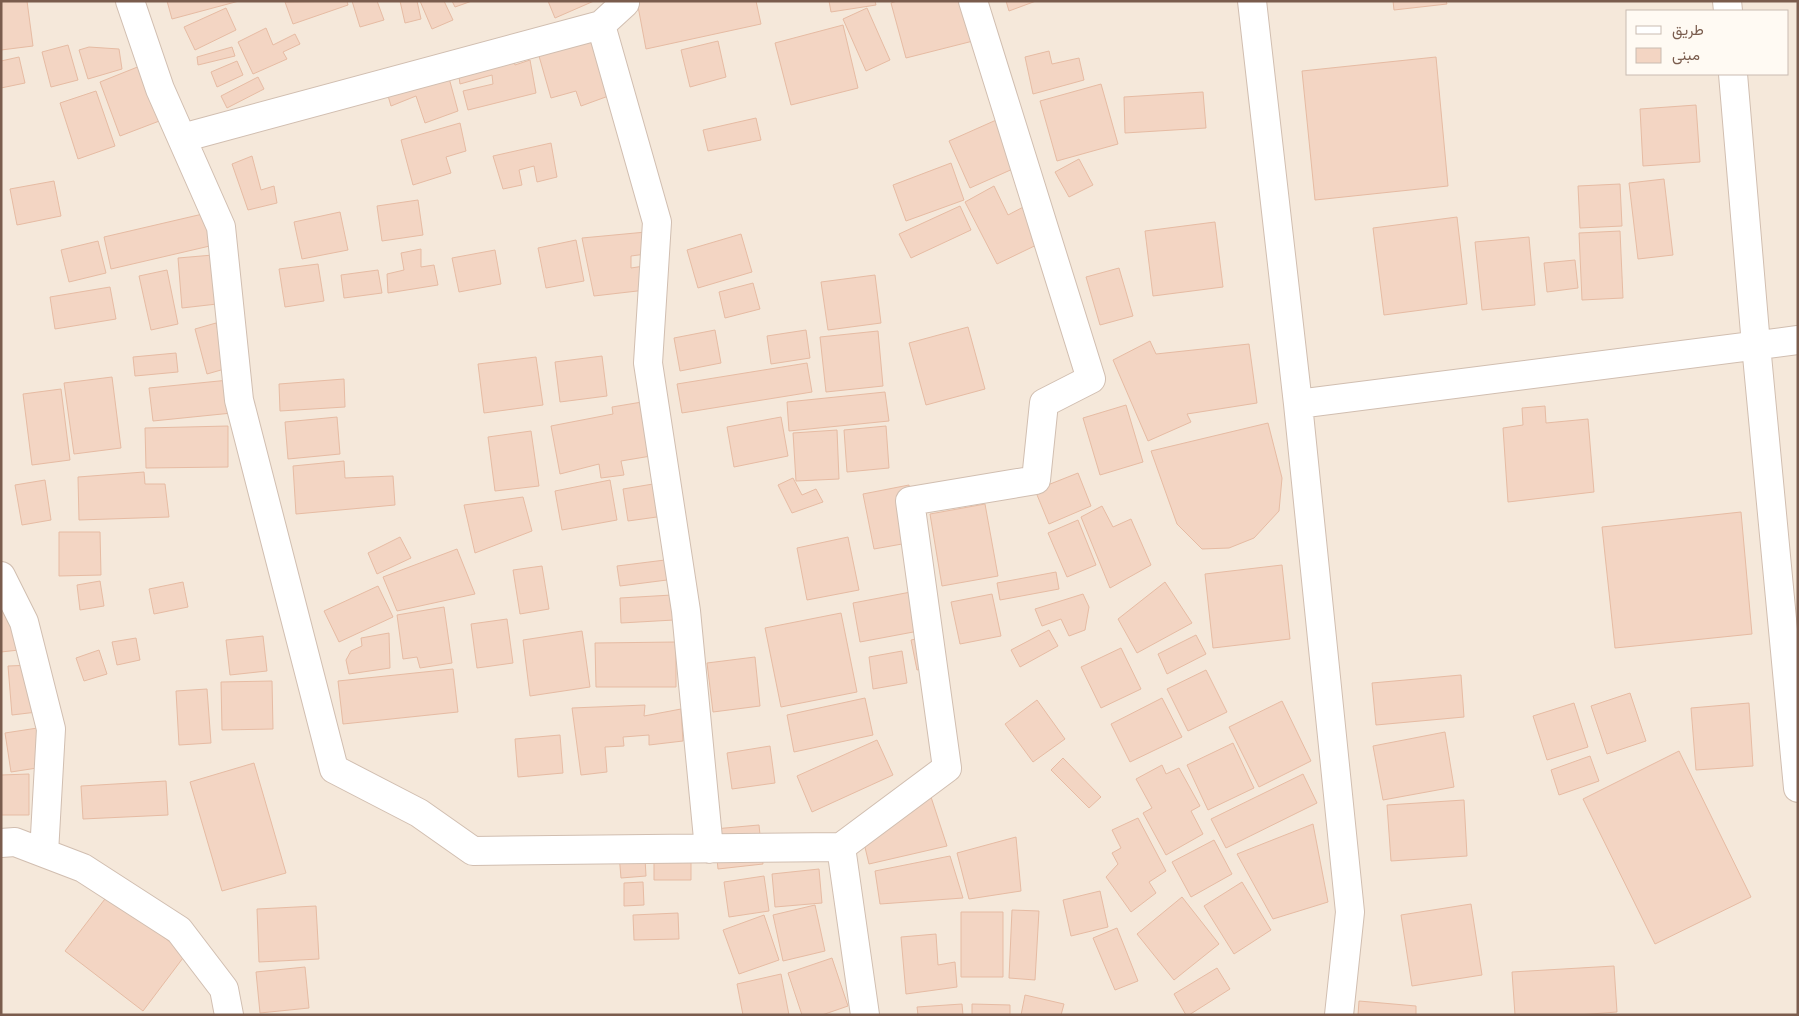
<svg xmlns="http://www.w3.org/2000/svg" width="1799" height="1016" font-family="Figtree,Vazirmatn,sans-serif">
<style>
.residential{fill:#f5e8da;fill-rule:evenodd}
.building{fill:#f3d5c3;stroke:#e6bba3}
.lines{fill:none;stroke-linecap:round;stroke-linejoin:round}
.minor-casing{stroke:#d1beb0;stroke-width:30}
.minor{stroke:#fff;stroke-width:28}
</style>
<rect width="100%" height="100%" fill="#fdf6ec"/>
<path class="residential" d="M1 1H1798V1015H1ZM1628 11H1788V74H1628Z"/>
<path class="building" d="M1 1H27L33 46 1 50Z
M167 1H239L172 19Z
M347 1 348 5 293 24 285 2Z
M352 1H377L384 20 360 27Z
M400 1H417L421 19 405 23Z
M420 1H444L453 20 432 29Z
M452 1H472L455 7Z
M548 1H594L555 18Z
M637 1H756L761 24 646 49Z
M829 1H875L876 5 831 12Z
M897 1H969L977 40 906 58 891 3Z
M1006 1H1036L1009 11Z
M1393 1H1446L1447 4 1394 10Z
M226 8 236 30 195 50 184 27Z
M867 8 890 60 866 71 843 19Z
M843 25 858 88 791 105 775 43Z
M266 28 273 45 295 34 300 44 283 52 287 59 253 74 238 42Z
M608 31 625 90 581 106 576 91 551 98 537 49Z
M718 41 726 77 690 87 681 50Z
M68 45 78 80 51 87 42 52Z
M89 47 119 49 122 69 88 79 79 50Z
M232 47 235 56 198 65 197 57Z
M511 51 515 65 530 60 536 93 468 110 463 91 493 84 492 75 460 84 457 63Z
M1049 51 1052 64 1079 58 1084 80 1033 94 1025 57Z
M19 57 25 83 1 88V61Z
M1436 57 1448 186 1315 200 1302 71Z
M237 61 243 75 217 87 211 72Z
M140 66 162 120 120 136 100 82Z
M446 67 458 111 425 123 416 96 391 106 384 82Z
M258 77 264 89 227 108 221 96Z
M1101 84 1118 144 1057 161 1040 101Z
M96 91 115 146 78 159 60 103Z
M1203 92 1206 128 1125 133 1124 97Z
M1696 105 1700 162 1643 166 1640 109Z
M1003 117 1024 164 970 188 949 141Z
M756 118 761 140 708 151 703 130Z
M460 123 466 151 446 157 451 173 413 185 401 140Z
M551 143 557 177 537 182 534 166 519 170 522 185 503 189 493 156Z
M252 156 261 190 274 186 277 203 248 210 232 164Z
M1079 159 1093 185 1069 197 1055 172Z
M951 163 964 200 906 221 893 185Z
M1664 179 1673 255 1638 259 1629 183Z
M54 181 61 216 17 225 10 189Z
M1620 184 1622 226 1580 228 1578 186Z
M994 186 1008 215 1031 203 1049 239 997 264 965 202Z
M418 200 423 235 382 241 377 206Z
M960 206 971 230 911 258 899 234Z
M340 212 348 250 302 259 294 222Z
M207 213 214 245 111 269 104 237Z
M1457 217 1467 304 1384 315 1373 228Z
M1215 222 1223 287 1153 296 1145 231Z
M1620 231 1623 298 1582 300 1579 233Z
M646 232V254L631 256V268L644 266 646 290 594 296 582 238Z
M741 234 752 272 698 288 687 250Z
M1529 237 1535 305 1482 310 1475 242Z
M576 240 584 281 546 288 538 248Z
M98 241 106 273 69 282 61 250Z
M421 249V267L434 265 438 285 388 293 387 274 404 270 401 253Z
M495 250 501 284 459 292 452 258Z
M213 255 217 304 182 308 178 258Z
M1575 260 1578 288 1547 292 1544 263Z
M318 264 324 301 285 307 279 269Z
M1119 268 1133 316 1100 325 1086 277Z
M167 270 178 324 151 330 139 276Z
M378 270 382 293 344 298 341 275Z
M875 275 881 323 828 330 821 282Z
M753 283 760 309 725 318 719 292Z
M110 287 116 319 55 329 50 297Z
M216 323 228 368 207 374 195 329Z
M968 327 985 389 926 405 909 343Z
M715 330 721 363 680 371 674 338Z
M806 330 810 358 771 364 767 336Z
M878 331 883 386 826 392 820 337Z
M1150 341 1156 354 1249 344 1257 403 1187 414 1191 422 1148 441 1113 360Z
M176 353 178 372 135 376 133 357Z
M602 356 607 396 560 402 555 362Z
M536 357 543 405 484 413 478 364Z
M807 363 812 392 682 413 677 384Z
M112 377 121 448 74 454 64 383Z
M344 379 345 407 280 411 279 384Z
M229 380 232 413 153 421 149 388Z
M61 389 70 460 32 465 23 394Z
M885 392 889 421 789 431 787 402Z
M642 402 651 456 621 461 624 475 601 478 599 464 560 474 551 426 613 414 612 407Z
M1126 405 1143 462 1100 475 1083 418Z
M1545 406 1546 423 1588 419 1594 492 1508 502 1503 428 1523 425 1522 408Z
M337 417 340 454 288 459 285 422Z
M781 417 788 456 734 467 727 427Z
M1268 423 1282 478 1279 511 1254 538 1229 548 1202 549 1177 524 1151 451Z
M228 426V467L146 468 145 428Z
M886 426 889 468 847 472 844 430Z
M837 430 839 479 796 481 793 433Z
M531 431 539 486 495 491 488 437Z
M344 461 345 478 393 476 395 505 296 514 293 466Z
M144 472 145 484H165L169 517 79 520 78 477Z
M1078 473 1091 506 1049 524 1035 490Z
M793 478 802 495 816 489 823 502 792 513 778 485Z
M45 480 51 520 22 525 15 485Z
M610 480 617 520 562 530 555 491Z
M659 483 664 516 628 521 623 489Z
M909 485 919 541 874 549 863 494Z
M523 497 532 531 475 553 464 505Z
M985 504 998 576 942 586 930 514Z
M1102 506 1113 527 1131 519 1151 565 1110 588 1081 517Z
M1741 512 1752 634 1615 648 1602 527Z
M1078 520 1096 565 1067 577 1048 533Z
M59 532H100L101 575 59 576Z
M400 537 411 558 377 574 368 553Z
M848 537 859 590 807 600 797 548Z
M457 549 475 594 397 611 383 577Z
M665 560 667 580 620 586 617 566Z
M1282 565 1290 639 1213 648 1205 574Z
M542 566 549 609 520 614 513 570Z
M1056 572 1059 589 1000 600 997 583Z
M100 581 104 606 80 610 77 585Z
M183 582 188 607 154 614 149 589Z
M1165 582 1192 623 1137 653 1118 619Z
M378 586 393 617 339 642 324 611Z
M916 591 924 630 860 642 853 603Z
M992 594 1001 636 960 644 951 602Z
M1083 594 1089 607 1085 630 1069 636 1061 619 1042 626 1035 609Z
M672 595 674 620 621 623 620 598Z
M1 597 28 649 1 652Z
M444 607 452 663 420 668 417 657 403 659 397 615Z
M841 613 857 692 781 707 765 628Z
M507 619 513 663 477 668 471 624Z
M1049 630 1058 646 1020 667 1011 650Z
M582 631 590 687 530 696 523 640Z
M389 633 390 668 349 674 346 660 351 651 362 646 361 638Z
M1196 635 1206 654 1167 674 1158 654Z
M263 636 267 671 230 675 226 640Z
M930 636 935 666 917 670 911 640Z
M136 638 140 660 117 665 112 642Z
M676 642V687H596L595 643Z
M1121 648 1141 689 1101 708 1081 667Z
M99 650 107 674 84 681 76 658Z
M902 651 907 683 873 689 869 657Z
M755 657 760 706 713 712 707 663Z
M33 665 37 712 12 715 8 666Z
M453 669 458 712 343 724 338 681Z
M1206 670 1227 712 1188 731 1167 689Z
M1461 675 1464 717 1376 725 1372 683Z
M272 681 273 729 222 730 221 682Z
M207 689 211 743 179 745 176 691Z
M1630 693 1646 741 1607 754 1591 706Z
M865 698 873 735 794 752 787 715Z
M1162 698 1182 737 1130 762 1111 724Z
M1037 700 1065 739 1033 762 1005 724Z
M1282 701 1311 761 1259 787 1229 727Z
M1574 703 1588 747 1547 760 1533 716Z
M1749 703 1753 766 1696 770 1691 708Z
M645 705 644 716 681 709 683 741 649 745V735L623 737 624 746 605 747 607 772 581 775 572 708Z
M44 727 50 766 11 772 5 733Z
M1445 732 1454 787 1383 800 1373 746Z
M560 735 563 773 518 777 515 739Z
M877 740 893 775 812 812 797 776Z
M1233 743 1254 788 1208 810 1187 765Z
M770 746 775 783 732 789 727 753Z
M1679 751 1751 897 1655 944 1583 799Z
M1590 756 1599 781 1559 795 1551 770Z
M1063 758 1101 797 1089 808 1051 770Z
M254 763 286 873 222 891 190 782Z
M1162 765 1166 774 1179 768 1200 806 1191 811 1203 834 1166 855 1143 813 1152 808 1136 779Z
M29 774V815H1V775Z
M1303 774 1317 803 1226 848 1211 819Z
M166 781 168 815 83 819 81 786Z
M931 797 947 846 869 864 863 839Z
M1464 800 1467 856 1391 861 1387 805Z
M1138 818 1166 871 1149 882 1156 893 1131 912 1106 877 1118 864 1112 853 1121 848 1112 830Z
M1313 824 1328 902 1273 919 1237 854Z
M759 825 763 864 718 869 714 829Z
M1016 837 1021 891 969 899 957 853Z
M1214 840 1232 874 1191 897 1172 862Z
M644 841 646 876 621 878 618 842Z
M691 849V880H654V850Z
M950 856 963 898 880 904 875 871Z
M819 869 822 903 775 907 772 874Z
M764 876 769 911 729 917 724 882Z
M643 882 644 905 624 906V883Z
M1242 882 1271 930 1234 954 1204 906Z
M1100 891 1108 927 1071 936 1063 900Z
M108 895 186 954 143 1011 65 951Z
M1182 897 1219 944 1174 980 1137 934Z
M1471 904 1482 975 1412 986 1401 915Z
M815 905 825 951 783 961 773 915Z
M316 906 319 959 259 962 257 909Z
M1012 910 1039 911 1035 980 1009 978Z
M961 912H1003V977H961Z
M678 913 679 939 634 940 633 915Z
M764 915 779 960 739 974 723 930Z
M1117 928 1138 981 1115 990 1093 938Z
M936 934 938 965 955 962 957 987 906 994 901 937Z
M832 958 848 1006 822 1015H802L788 973Z
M1614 966 1617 1012 1578 1015H1515L1512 972Z
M305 967 309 1008 260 1013 256 972Z
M1217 968 1230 989 1189 1015H1186L1174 994Z
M781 974 789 1015H743L737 984Z
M1025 995 1064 1004 1061 1015H1021Z
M1359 1001 1416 1006V1015H1358Z
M962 1004 963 1015H918L917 1007Z
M972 1004 1010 1005V1015H972Z"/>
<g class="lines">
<g class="minor-casing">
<path id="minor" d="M130 1 160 89 221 227 239 400 334 769 419 813 473 851 841 847
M1252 1 1298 404 1350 912 1339 1015
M1727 1 1728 11
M601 25 625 3 624 1
M1733 74 1756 345 1798 788
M182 138 601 25 657 222 648 363 686 611 709 849
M1298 404 1798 340
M1 576 24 622 51 729 44 853
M1 843 15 842 83 868 179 930 224 989 229 1015
M865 1015 841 847 947 768 910 501 1036 480 1044 403 1091 379 973 1"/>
</g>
<use href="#minor" class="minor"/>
</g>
<rect width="1799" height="1016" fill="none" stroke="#7a5c4d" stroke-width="5"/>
<rect x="1626" y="10" width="162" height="65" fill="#fffaf3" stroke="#cabbb1"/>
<rect x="1636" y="26" width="25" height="8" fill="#ffffff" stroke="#cabbb1"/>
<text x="1672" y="35" font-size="15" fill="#7a5c4d">طريق</text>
<rect x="1636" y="48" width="25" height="15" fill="#f3d5c3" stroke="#cabbb1"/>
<text x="1672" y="60" font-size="15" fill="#7a5c4d">مبنى</text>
</svg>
